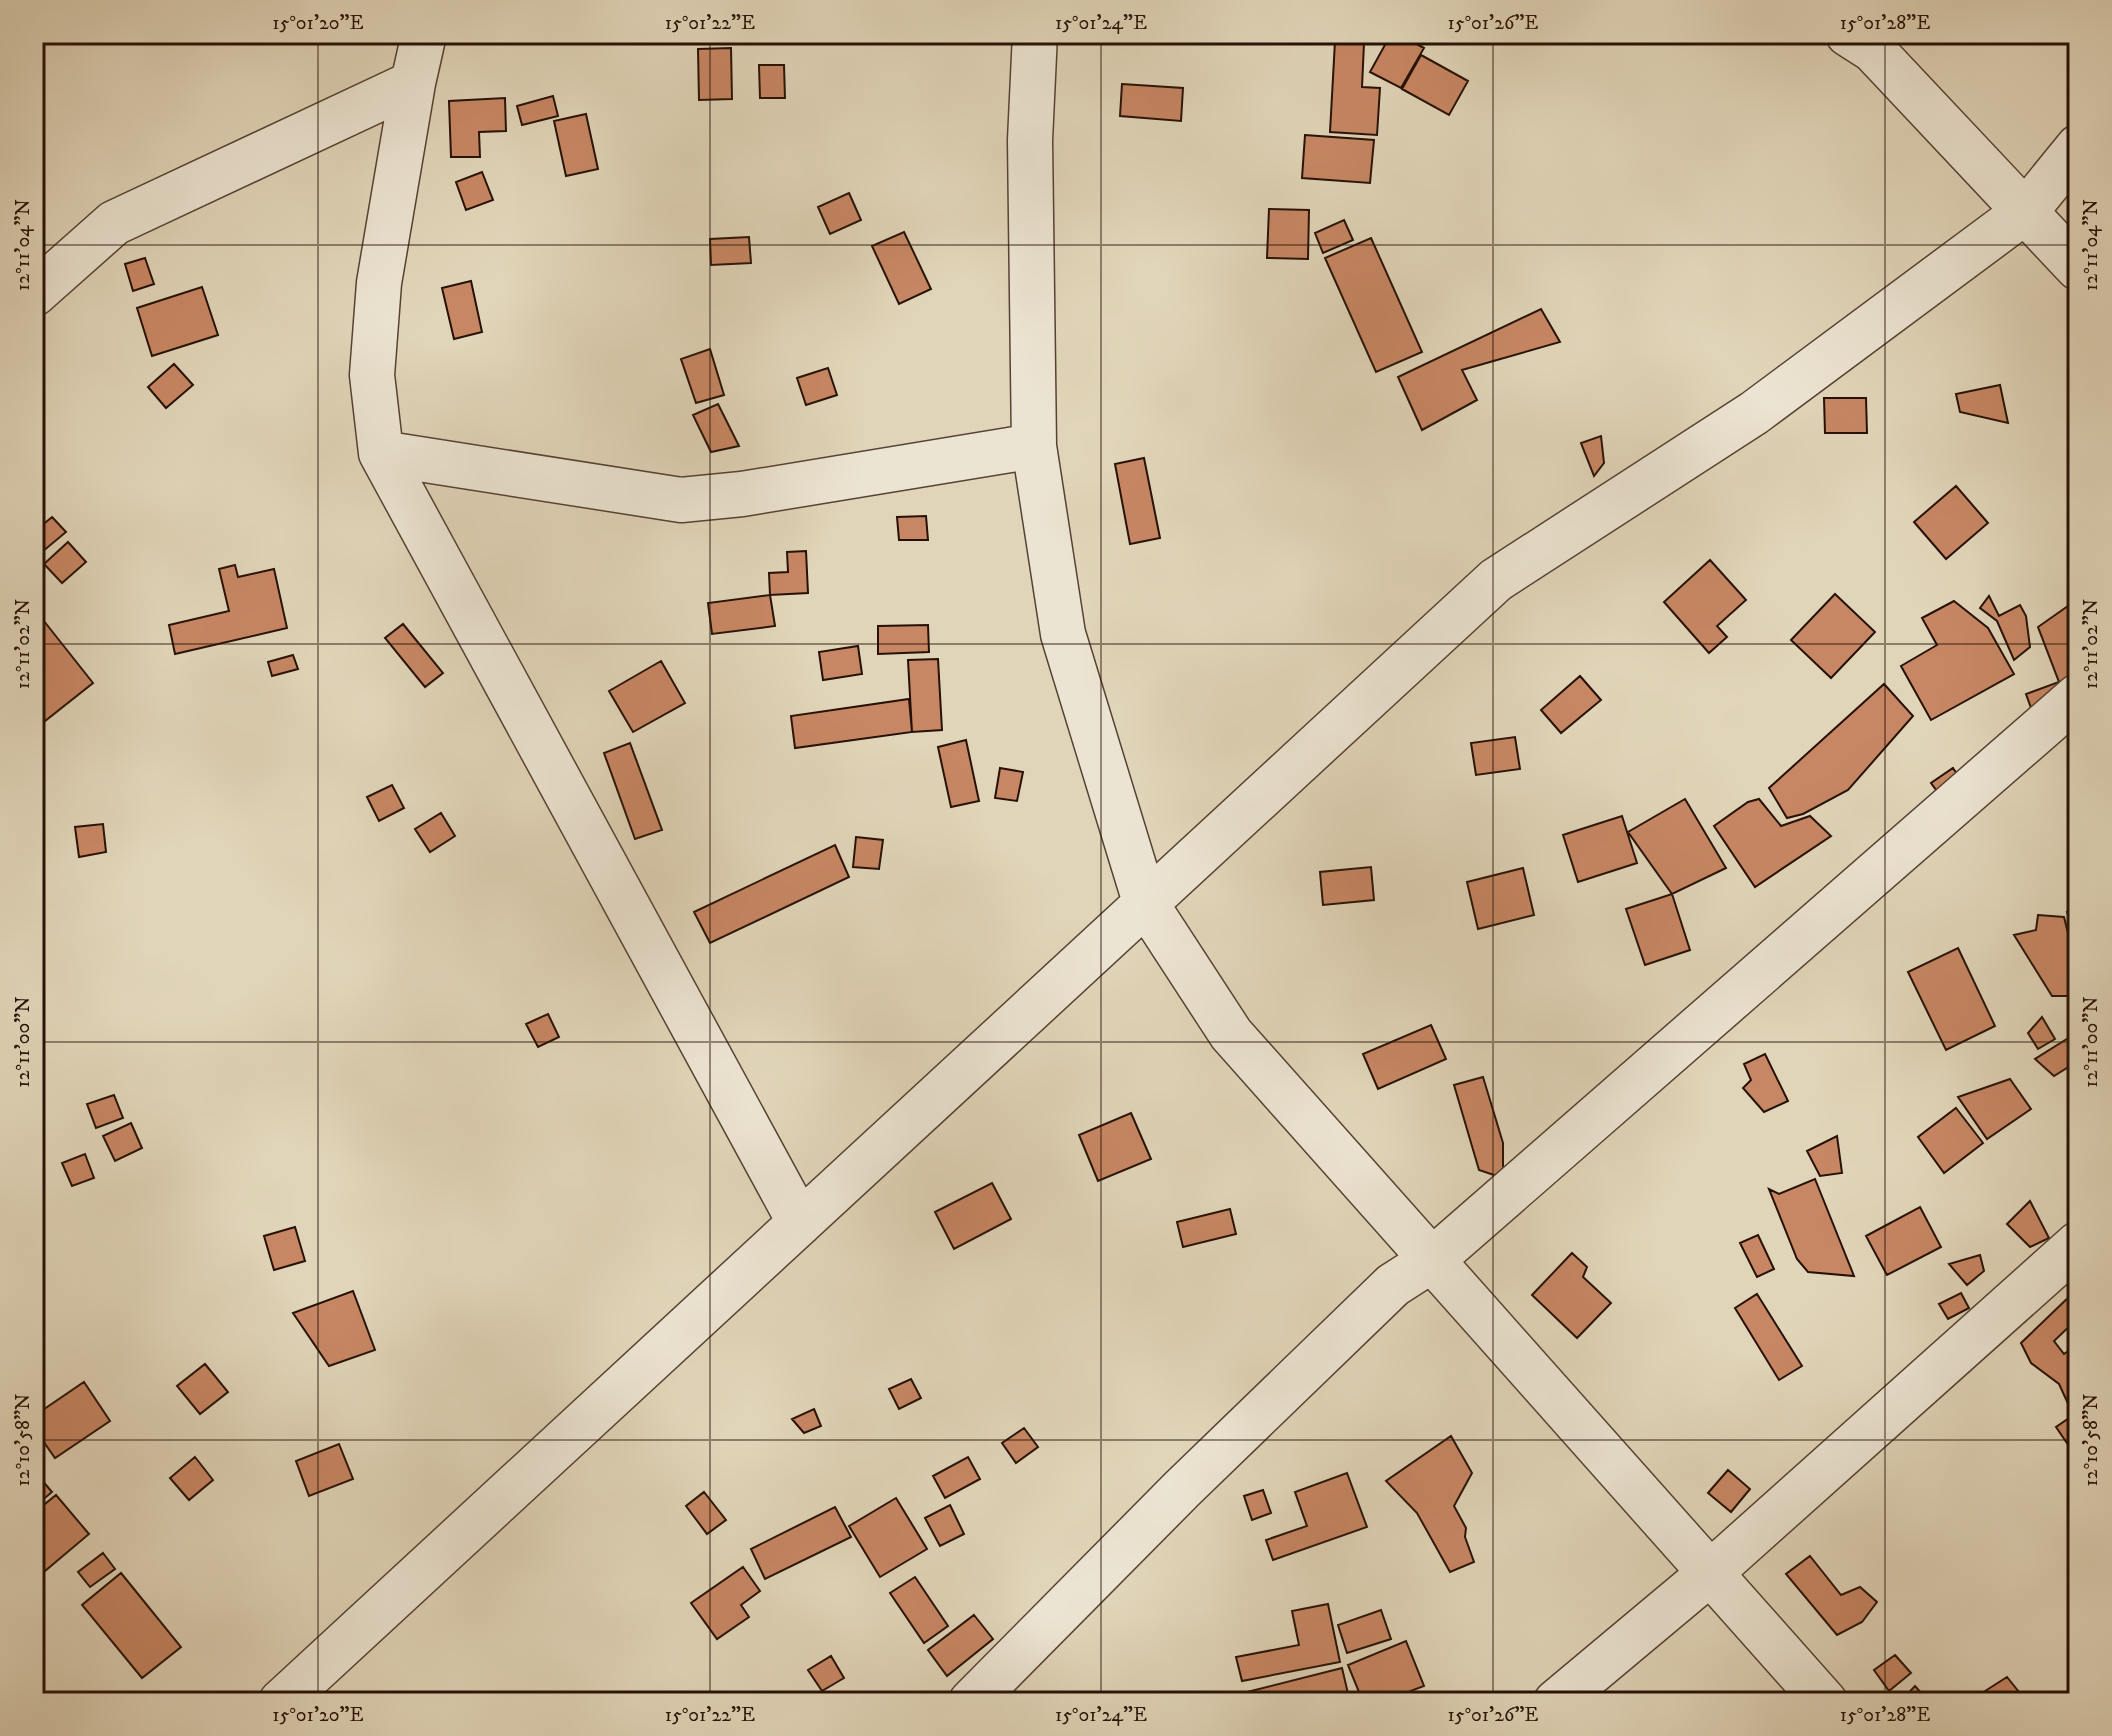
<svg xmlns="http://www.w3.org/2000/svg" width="2112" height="1736" font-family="'IM FELL DW Pica',serif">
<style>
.building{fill:#c88764;stroke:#261107;stroke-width:2}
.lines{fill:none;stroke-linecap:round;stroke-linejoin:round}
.minor-casing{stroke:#554234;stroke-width:47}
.minor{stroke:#ece4d2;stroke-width:44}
.ticks{fill:none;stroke:#261107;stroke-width:2;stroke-opacity:0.45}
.neatline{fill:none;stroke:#261107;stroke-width:3}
.ticks-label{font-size:20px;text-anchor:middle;fill:#261107}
</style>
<rect width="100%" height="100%" fill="#e1d5b9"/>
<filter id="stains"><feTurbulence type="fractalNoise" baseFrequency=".0025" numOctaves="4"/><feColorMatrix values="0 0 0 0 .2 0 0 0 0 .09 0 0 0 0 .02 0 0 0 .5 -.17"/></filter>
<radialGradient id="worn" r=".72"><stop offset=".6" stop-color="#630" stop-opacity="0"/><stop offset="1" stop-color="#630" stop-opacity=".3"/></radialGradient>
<path class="building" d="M1303 34H1334L1333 43 1302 41Z
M1391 34H1398L1424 48 1401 88 1370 72Z
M1335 41 1364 43 1362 87 1380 88 1377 135 1330 132Z
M731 48 732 99 699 100 698 49Z
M1421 55 1468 81 1449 115 1402 89Z
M759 65H784L785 98H760Z
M1122 84 1183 88 1181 121 1120 116Z
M553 96 558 116 522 125 517 106Z
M505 98 506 131 479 132 480 157H451L449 101Z
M586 114 598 169 566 176 554 121Z
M1305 135 1374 140 1370 183 1302 178Z
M482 172 493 200 466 210 456 182Z
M849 193 861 220 830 234 818 207Z
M1269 209 1309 210 1308 259 1267 258Z
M1344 220 1353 240 1323 253 1315 233Z
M904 232 931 289 899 304 872 246Z
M749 237 751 263 711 265 710 239Z
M1371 238 1422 352 1376 372 1325 258Z
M145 258 154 284 133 291 125 264Z
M471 281 482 332 454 339 442 288Z
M202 287 218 335 152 356 137 308Z
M1541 309 1560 342 1462 370 1477 400 1422 430 1398 377Z
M710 349 724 395 696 403 681 359Z
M174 364 193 385 166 408 148 387Z
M828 368 837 395 806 405 797 378Z
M2000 385 2008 423 1960 412 1956 394Z
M1824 398H1866L1867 433H1825Z
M718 404 739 446 711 452 693 415Z
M1601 436 1604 463 1594 476 1581 443Z
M1144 458 1160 538 1130 544 1115 464Z
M1956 486 1988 523 1946 559 1914 522Z
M926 516 928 540H899L897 517Z
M52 517 66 532 42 552 34 544V532Z
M68 542 86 562 62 583 44 564Z
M806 551 808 593 770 595 769 573 788 572 787 552Z
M1710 560 1746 600 1717 626 1727 637 1709 653 1664 602Z
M235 565 238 577 274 569 287 628 175 654 169 625 229 611 219 569Z
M1835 594 1875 632 1831 678 1791 640Z
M770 595 775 626 712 634 708 603Z
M1989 596 1999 616 2020 605 2026 616 2030 647 2014 660 1997 621 1980 608Z
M2078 599V691L2039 730 2026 694 2059 682 2038 627Z
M1954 601 1988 628 2014 674 1931 720 1901 666 1937 645 1922 618Z
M36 611 93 683 45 721 34 707Z
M403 624 443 673 425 687 385 638Z
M928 625 929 652 878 654V626Z
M858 646 862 674 823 680 819 652Z
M293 655 298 669 272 676 268 662Z
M938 659 942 730 912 732 908 660Z
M661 661 685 703 633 732 609 691Z
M1580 676 1601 700 1561 733 1541 710Z
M1884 684 1913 716 1848 790 1803 814 1787 818 1769 788Z
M909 699 912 732 795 748 791 716Z
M1515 737 1520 769 1476 775 1471 743Z
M966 740 979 801 951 807 938 747Z
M630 743 662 830 635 839 604 753Z
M1000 768 1023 772 1017 801 995 798Z
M1953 768 1963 783 1942 798 1931 783Z
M392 785 404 808 379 821 367 797Z
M1685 799 1726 868 1672 894 1628 832Z
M1759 799 1781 826 1810 816 1831 836 1755 887 1714 826 1748 802Z
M441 813 455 836 430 852 415 829Z
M1622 816 1637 863 1578 882 1563 835Z
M103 824 106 852 79 857 75 827Z
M856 837 883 840 879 869 853 867Z
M2078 843V898H2071L2069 844Z
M835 845 849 877 710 943 694 912Z
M1371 867 1374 900 1323 905 1320 872Z
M1523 868 1534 915 1478 929 1467 882Z
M1672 894 1690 950 1645 965 1626 909Z
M2078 909V945H2077L2067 912Z
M2038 915 2064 917 2071 945 2068 996H2052L2014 935 2036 930Z
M1958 948 1995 1026 1946 1050 1908 972Z
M548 1014 559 1037 538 1047 526 1024Z
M2042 1017 2055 1039 2038 1049 2028 1033Z
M1431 1025 1446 1059 1378 1089 1363 1054Z
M2078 1032V1061L2054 1076 2035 1059Z
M1765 1054 1788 1101 1764 1112 1743 1088 1751 1080 1744 1064Z
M1483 1077 1503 1143V1178L1479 1170 1454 1085Z
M2010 1079 2031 1109 1987 1139 1958 1097Z
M114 1095 123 1118 96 1128 87 1104Z
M1956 1108 1983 1143 1944 1173 1918 1137Z
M1131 1113 1151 1159 1098 1181 1079 1135Z
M131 1123 142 1148 115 1161 103 1136Z
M1837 1136 1842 1173 1820 1176 1807 1151Z
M85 1154 94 1178 72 1186 62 1163Z
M1815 1179 1854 1276 1808 1272 1797 1259 1769 1189 1779 1194Z
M992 1183 1011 1219 954 1249 935 1212Z
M2030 1201 2049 1238 2030 1247 2007 1224Z
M1920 1207 1941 1247 1887 1275 1866 1236Z
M1230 1209 1236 1234 1183 1247 1177 1222Z
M295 1227 305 1261 274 1270 264 1236Z
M1758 1235 1774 1269 1757 1277 1740 1243Z
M1572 1253 1587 1267 1583 1277 1611 1303 1577 1338 1532 1295Z
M1980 1255 1984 1271 1967 1285 1949 1264Z
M353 1291 375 1350 329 1366 293 1313Z
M1961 1293 1969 1308 1948 1319 1939 1304Z
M1757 1294 1802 1366 1779 1380 1735 1308Z
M2071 1295 2078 1302V1318L2054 1341 2064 1354 2078 1344V1403L2071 1410 2059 1384 2031 1363 2021 1343Z
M34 1354 44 1370 34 1377Z
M205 1364 228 1392 200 1414 177 1386Z
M911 1379 921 1398 899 1409 889 1389Z
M84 1382 110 1421 55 1458 34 1428V1416Z
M814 1409 821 1426 804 1433 792 1419Z
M2078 1412V1453L2071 1449 2056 1427Z
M1024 1428 1038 1447 1016 1463 1002 1443Z
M1451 1436 1472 1473 1454 1506 1466 1528 1465 1537 1474 1562 1450 1572 1417 1513 1386 1481Z
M339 1444 353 1479 309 1496 296 1461Z
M195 1457 213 1480 189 1500 170 1478Z
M968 1457 980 1479 945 1498 933 1476Z
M1728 1470 1750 1489 1731 1512 1708 1493Z
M34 1471 52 1492 34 1507Z
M1347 1473 1367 1527 1273 1560 1266 1540 1307 1526 1295 1492Z
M1263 1490 1271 1513 1252 1520 1244 1496Z
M704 1492 726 1520 707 1534 686 1506Z
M56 1495 89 1534 39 1576 34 1570V1513Z
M896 1498 927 1549 880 1577 849 1526Z
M950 1505 964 1534 940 1546 925 1518Z
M835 1507 851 1537 765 1579 751 1549Z
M103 1553 115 1569 90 1587 78 1572Z
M1810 1556 1841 1595 1860 1587 1877 1602 1862 1622 1837 1635 1786 1574Z
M743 1567 760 1591 741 1605 749 1617 717 1639 691 1603Z
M121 1573 181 1647 142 1678 82 1605Z
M915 1577 948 1626 924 1643 890 1593Z
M1328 1604 1340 1662 1242 1681 1236 1657 1299 1645 1292 1611Z
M1381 1610 1391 1639 1347 1653 1338 1625Z
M974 1615 993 1639 947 1676 928 1650Z
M1406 1641 1424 1686 1382 1702H1363L1348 1665Z
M1895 1655 1911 1673 1889 1691 1874 1670Z
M831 1656 844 1678 822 1691 808 1670Z
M1342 1668 1350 1702H1245L1243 1693Z
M2007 1677 2027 1702H1968Z
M1915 1686 1929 1702H1900Z"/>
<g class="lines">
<g class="minor-casing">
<path id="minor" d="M424 34 413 83 379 283 372 375 381 453 800 1223
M1035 34 1030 140 1034 446 1063 634 1145 902 1231 1034 1825 1702
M1848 34 1873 50 2078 268
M34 294 114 223 413 83
M381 453 681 500 742 494 1034 446
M281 1702 1496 580 1754 413 2026 211 2078 147
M971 1702 1182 1489 1393 1285 1432 1260 2078 696
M1556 1702 1709 1574 2078 1244"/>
</g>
<use href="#minor" class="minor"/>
</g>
<path class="ticks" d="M318 34V1702M710 34V1702M1101 34V1702M1493 34V1702M1885 34V1702M34 245H2078M34 644H2078M34 1042H2078M34 1440H2078"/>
<rect width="2112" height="1736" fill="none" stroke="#e1d5b9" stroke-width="88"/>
<rect x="44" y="44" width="2024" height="1648" class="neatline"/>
<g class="ticks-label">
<text x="318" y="29">15°01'20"E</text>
<text x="710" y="29">15°01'22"E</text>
<text x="1101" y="29">15°01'24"E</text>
<text x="1493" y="29">15°01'26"E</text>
<text x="1885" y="29">15°01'28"E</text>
<text transform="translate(22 245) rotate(-90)" y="7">12°11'04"N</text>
<text transform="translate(2090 245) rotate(-90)" y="7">12°11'04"N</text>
<text transform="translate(22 644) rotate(-90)" y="7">12°11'02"N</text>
<text transform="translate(2090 644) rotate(-90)" y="7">12°11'02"N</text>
<text transform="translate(22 1042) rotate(-90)" y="7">12°11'00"N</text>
<text transform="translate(2090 1042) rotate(-90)" y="7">12°11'00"N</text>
<text transform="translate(22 1440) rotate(-90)" y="7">12°10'58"N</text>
<text transform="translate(2090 1440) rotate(-90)" y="7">12°10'58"N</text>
<text x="318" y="1721">15°01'20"E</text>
<text x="710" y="1721">15°01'22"E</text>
<text x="1101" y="1721">15°01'24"E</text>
<text x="1493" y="1721">15°01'26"E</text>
<text x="1885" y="1721">15°01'28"E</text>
</g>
<rect width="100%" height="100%" filter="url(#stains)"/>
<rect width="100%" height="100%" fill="url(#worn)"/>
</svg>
